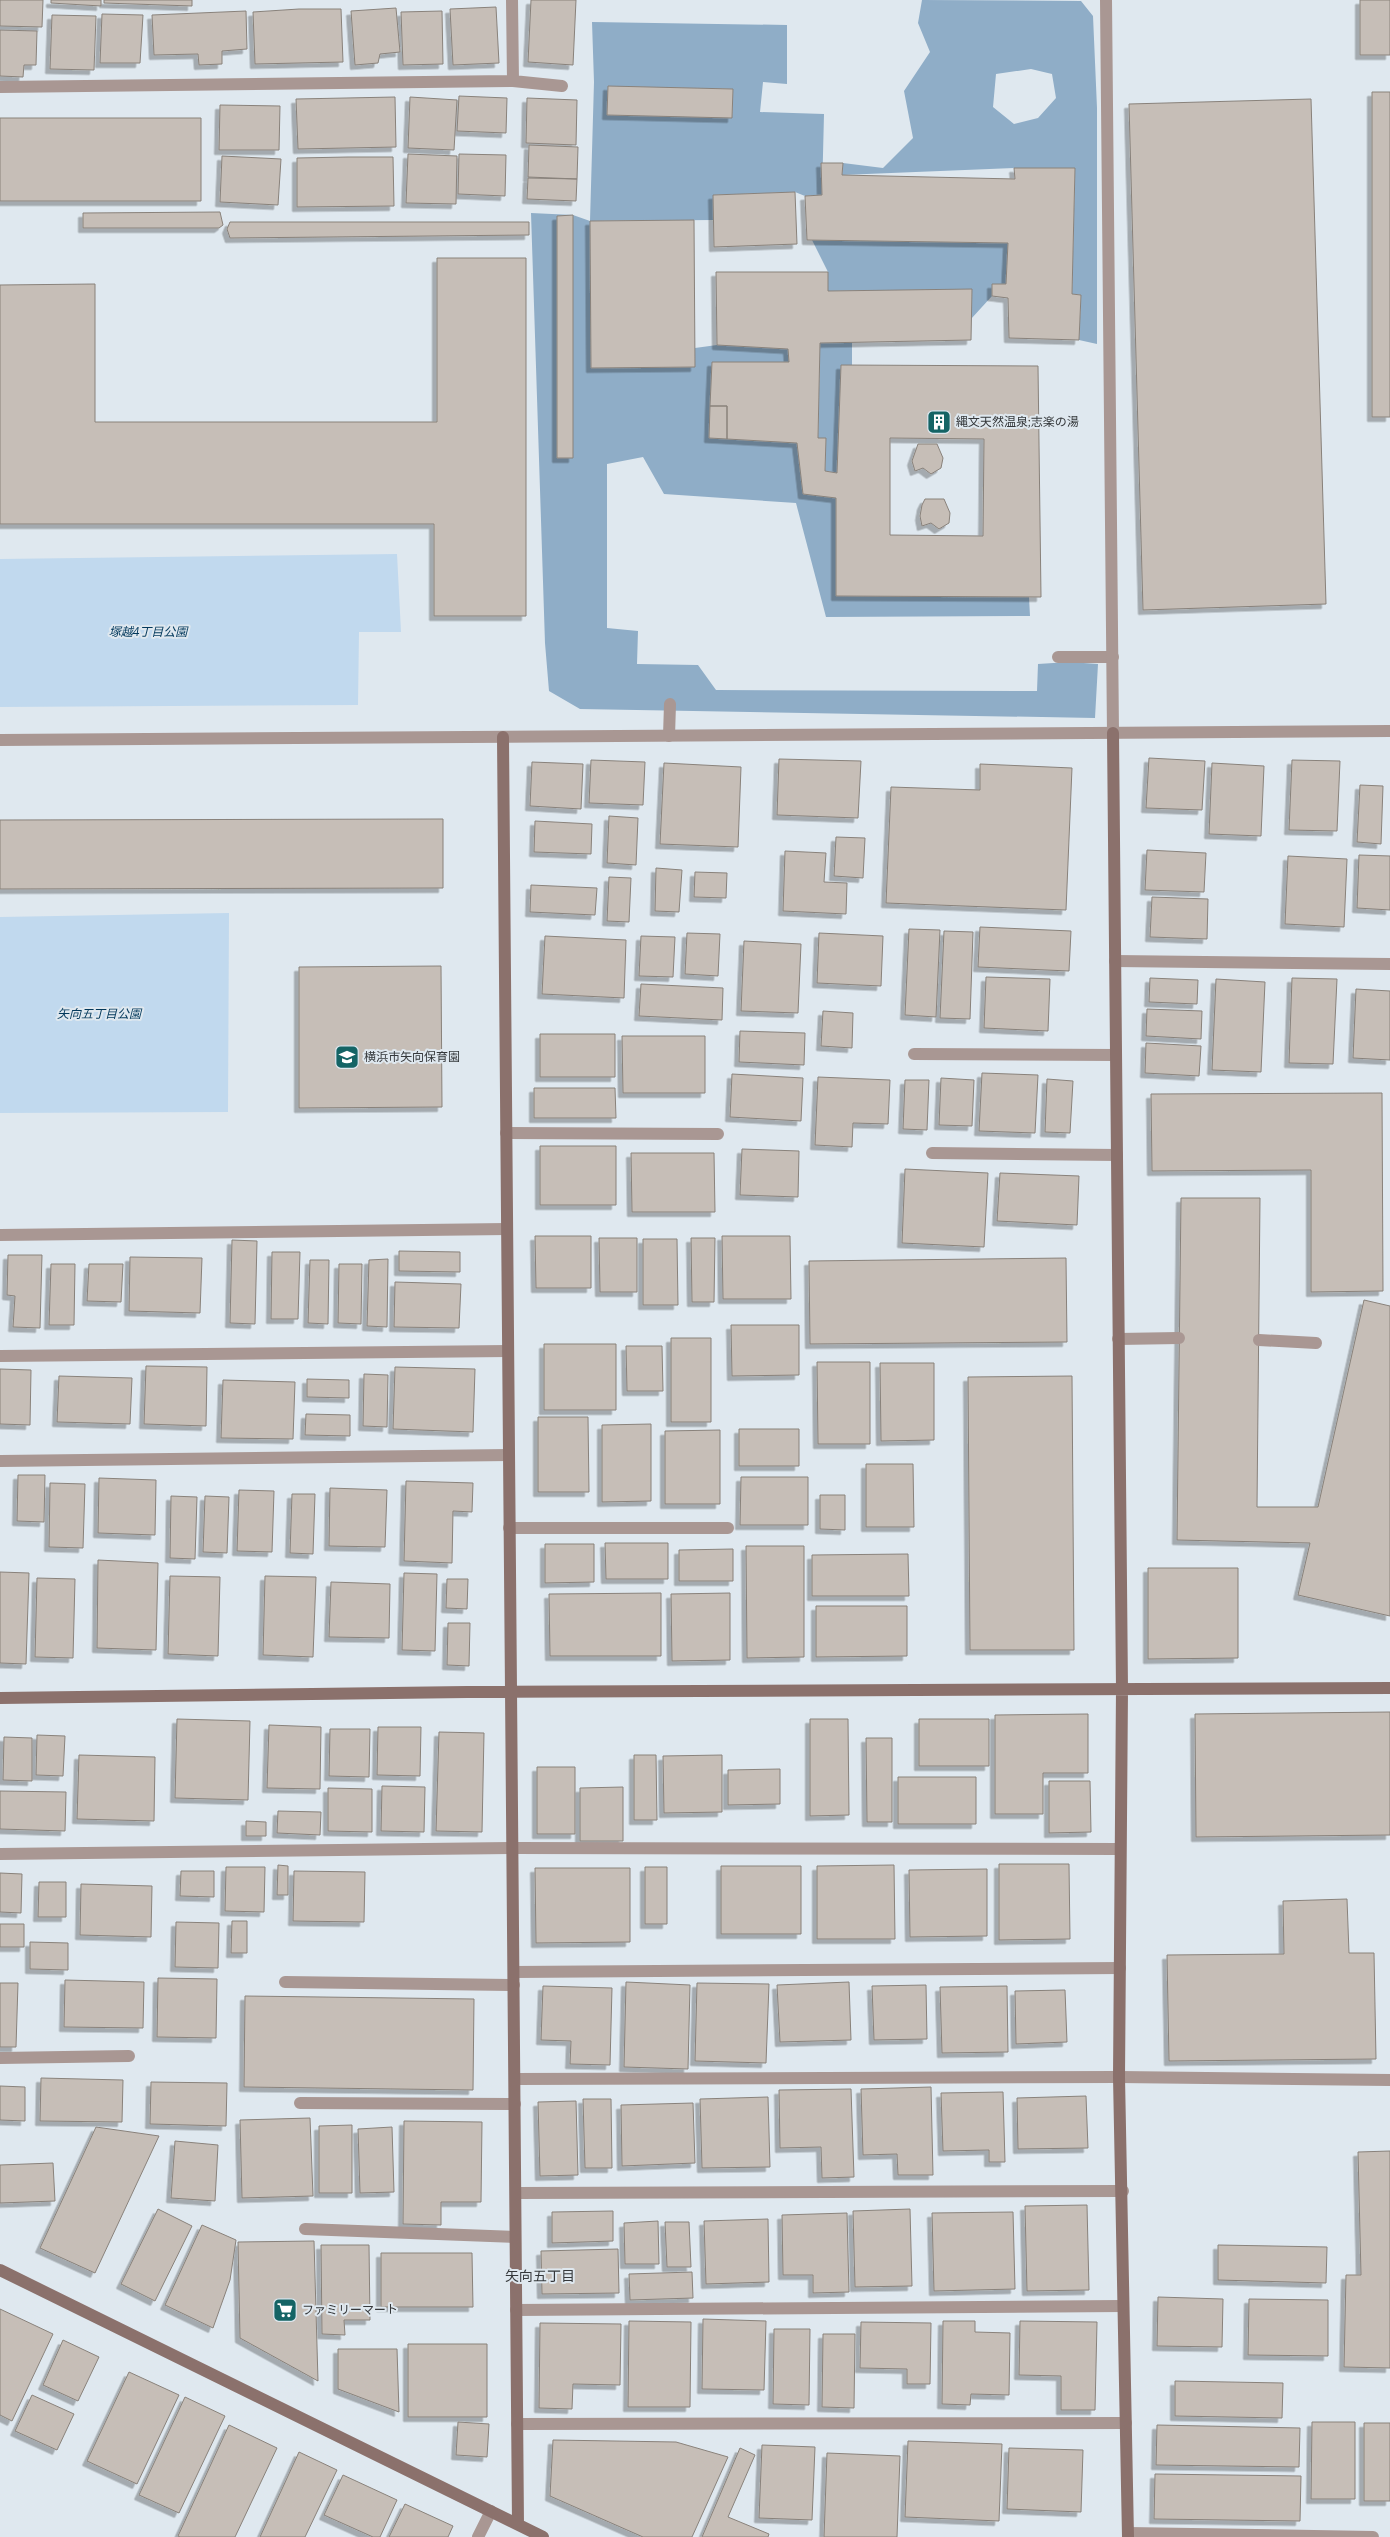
<svg xmlns="http://www.w3.org/2000/svg" width="1390" height="2537" font-family="Bitter,'Noto Sans JP',serif">
<style>
.green{fill:#c1d9ee}
.forest{fill:#8fadc7;fill-rule:evenodd}
.building{fill:#c6beb7;stroke:#89827b;fill-rule:evenodd;filter:url(#shadow)}
.lines{fill:none;stroke-linecap:round;stroke-linejoin:round}
.lane{stroke:#a99793;stroke-width:12}
.street{stroke:#a99793;stroke-width:12}
.secondary{stroke:#8b716c;stroke-width:12}
.labels{text-anchor:middle;stroke-width:4;stroke-linejoin:round;paint-order:stroke}
.poi-label{font-size:12px;fill:#35383b;stroke:#dfe8ef;text-anchor:start}
.park-label{font-size:12px;font-style:italic;fill:#02385b;stroke:#dfe8ef}
.neighbourhood-label{font-size:14px;fill:#35383b;stroke:#dfe8ef}
</style>
<defs>
<filter id="shadow"><feDropShadow dx="-4.5" dy="4.5" stdDeviation="0" flood-color="#0004"/></filter>
</defs>
<rect width="100%" height="100%" fill="#dfe8ef"/>
<path class="green" d="M397 554 401 632H359L358 705 0 707V559Z
M229 913 228 1112 0 1113V917Z"/>
<path class="forest" d="M922 0 1081 1 1093 16 1097 108V344L1079 340 1081 295 1072 294 1075 168H1014L842 175 843 163 883 168 913 138 904 91 930 52 918 23ZM1031 69 1052 74 1056 98 1038 118 1014 124 993 107 996 74Z
M592 22 787 25V84L763 82 760 112 824 114 822 195 805 196 795 192 713 195V220L590 221 591 368 695 367V348L717 345 788 349 789 362H712L709 438 797 443 803 494 836 498V596L1029 597 1030 616 826 617 796 503 664 494 643 457 607 464V628L638 631 637 664 698 665 716 690 1037 691 1038 664 1069 662 1098 664 1095 718 580 709 549 691 545 643 531 213 573 215 590 221 594 82ZM608 87 733 89 732 117 607 115Z
M812 240 1008 243 1006 284H992V296L971 319 972 290 828 291V272Z
M852 342V365H841L837 473 825 471 826 438H818L820 343Z"/>
<path class="building" d="M0 0H43L42 27 0 26Z
M51 0H101V6L51 3Z
M104 0H192V6L104 3Z
M531 0H576L573 65 528 62Z
M1360 0H1390V55H1360Z
M496 7 499 63 453 65 450 9Z
M396 8 400 52 380 54 378 63 355 65 351 11Z
M299 9H341L343 62 255 64 253 12Z
M246 11 247 49 222 51V64L199 65 198 54 154 55 152 15Z
M442 11 443 64 403 65 401 12Z
M102 14 143 15 140 63H100Z
M52 15 96 16 94 70 50 69Z
M0 30 37 31 36 65H24L23 77 0 76Z
M608 86 733 89 732 118 607 115Z
M1372 92H1390V417H1372Z
M459 96 507 98 506 133 457 131Z
M395 97 396 147 298 149 296 99Z
M410 97 457 100 454 150 408 148Z
M527 98 577 100 576 145 526 143Z
M1311 99 1326 604 1143 610 1129 104Z
M220 105 280 106 279 150H219Z
M0 118H201V201H0Z
M529 145 578 147 577 179 528 177Z
M408 154 457 156 456 204 406 203Z
M459 154 506 155 505 196 458 194Z
M222 156 281 159 278 205 220 202Z
M348 157H393L394 206 297 207V158Z
M821 163H843L842 175 1015 179 1014 168H1075L1072 294 1081 295 1079 340 1009 338 1008 298 992 296V284H1006L1008 243 807 240 805 196 822 195Z
M528 178 577 179 576 201 527 199Z
M795 192 797 244 714 247 713 195Z
M220 212 223 225 219 228H83V213Z
M573 215V458H557V216Z
M694 220 695 367 591 368 590 221Z
M230 222H529V235L230 238 227 229Z
M437 258H526V616H434V524H0V285L95 284V422H437Z
M716 272H828V291L972 289 971 340 820 343 818 438H826L825 471 837 473 841 365 1038 366 1041 597 836 596V498L803 494 797 443 727 439V406H710L712 362H789L788 349 717 345ZM890 438 984 439 983 536 890 535Z
M710 406H727V439L709 438Z
M918 444H937L943 458 941 468 931 474 923 468 915 471 912 461Z
M925 499H944L950 513 949 523 939 529 931 523 922 526 920 516 922 505Z
M1149 758 1205 761 1202 810 1146 808Z
M779 759 861 761 858 818 777 815Z
M591 760 645 762 643 805 589 803Z
M1292 760 1340 761 1337 831 1289 830Z
M532 762 583 764 581 809 530 806Z
M664 763 741 767 738 847 660 844Z
M1212 763 1264 766 1261 836 1209 834Z
M980 764 1072 768 1066 910 886 903 891 787 980 790Z
M1360 785 1383 786 1381 844 1357 842Z
M609 816 638 818 636 865 607 863Z
M443 819V888L0 889V820Z
M535 821 592 824 591 854 534 852Z
M836 837 865 838 863 878 834 876Z
M1147 850 1206 853 1204 892 1145 890Z
M785 851 826 853 824 882 847 883 846 914 783 911Z
M1359 855 1390 856V910L1357 908Z
M1288 856 1347 859 1344 927 1285 924Z
M656 868 682 870 679 912 655 911Z
M695 872 727 873 726 898 694 897Z
M609 877 631 878 629 922 607 921Z
M531 885 597 888 595 915 530 912Z
M1152 897 1208 899 1207 939 1150 937Z
M980 927 1071 931 1069 971 978 967Z
M909 929 940 930 936 1017 905 1015Z
M944 931 973 932 970 1019 940 1018Z
M687 933 720 934 718 976 685 974Z
M819 933 883 936 881 986 817 983Z
M545 936 626 940 624 998 542 994Z
M641 936 675 937 673 977 639 976Z
M744 941 801 944 798 1013 741 1011Z
M441 966 442 1107 299 1108V967Z
M986 977 1050 979 1048 1031 984 1028Z
M1150 978 1198 980 1197 1004 1149 1002Z
M1292 978 1337 979 1333 1064 1289 1063Z
M1216 979 1265 982 1261 1072 1212 1070Z
M641 984 723 988 722 1020 639 1016Z
M1356 989 1390 991V1060L1353 1058Z
M1147 1009 1202 1011 1201 1039 1146 1036Z
M823 1011 853 1013 852 1048 821 1046Z
M740 1031 805 1033 804 1065 739 1062Z
M540 1034H615V1077H540Z
M622 1036H705V1093H623Z
M1146 1043 1201 1046 1199 1076 1145 1073Z
M982 1073 1038 1075 1035 1133 979 1131Z
M732 1074 803 1078 801 1121 730 1117Z
M818 1077 890 1080 888 1124 853 1123 852 1147 815 1145Z
M941 1078 974 1080 972 1126 939 1125Z
M1047 1079 1073 1081 1070 1133 1045 1132Z
M905 1080H929L927 1130 903 1129Z
M534 1088H615L616 1118H534Z
M1382 1093 1383 1291 1311 1292V1170L1152 1171 1151 1094Z
M540 1146H616V1205H540Z
M742 1149 799 1151 798 1197 740 1195Z
M631 1153H714L715 1212H632Z
M905 1169 988 1173 984 1247 902 1243Z
M1000 1173 1079 1176 1077 1225 997 1221Z
M1181 1198H1260L1257 1507H1318L1364 1300 1390 1306V1616L1298 1595 1310 1543 1177 1540Z
M535 1236H591V1288H536Z
M722 1236H790L791 1299H723Z
M599 1238H637V1292H600Z
M691 1238H715L714 1302H692Z
M643 1239H677L678 1305H643Z
M232 1240 257 1241 255 1324 230 1323Z
M399 1251 460 1252V1272L399 1271Z
M272 1252H300L298 1319H271Z
M8 1255H42L40 1328 13 1327 15 1296 7 1295Z
M130 1257 202 1258 200 1313 129 1311Z
M1066 1258 1067 1342 810 1344 809 1261Z
M388 1259 387 1327 367 1326 369 1260Z
M310 1260H329L328 1324 308 1323Z
M51 1264H75L74 1325H49Z
M89 1264H123L121 1302 87 1301Z
M339 1264H362L361 1324 338 1323Z
M395 1282 461 1284 459 1328 394 1327Z
M731 1325H799V1375L732 1376Z
M671 1338H711V1422H671Z
M544 1344H616V1410H544Z
M626 1346H662L663 1391H627Z
M817 1362H870V1444H818Z
M880 1363H934V1440L881 1441Z
M146 1366 207 1367 206 1426 144 1424Z
M395 1367 475 1369 473 1432 393 1429Z
M0 1369 31 1370 30 1425 0 1424Z
M364 1374 388 1375 387 1427 363 1426Z
M59 1376 132 1378 130 1424 57 1422Z
M1072 1376 1074 1650H970L968 1377Z
M307 1379 349 1380V1398L307 1397Z
M223 1380 295 1382 293 1439 221 1438Z
M306 1414 350 1415V1436L305 1435Z
M538 1417H588L589 1492H538Z
M651 1424V1501L602 1502V1425Z
M739 1429H799V1466H739Z
M720 1430V1504H665V1431Z
M866 1464H913L914 1527H866Z
M18 1475H45L44 1522 17 1521Z
M741 1477H808V1525H740Z
M99 1478 156 1480 155 1535 98 1533Z
M406 1481 473 1483 472 1512 453 1511 452 1563 404 1561Z
M50 1483 85 1484 83 1548 49 1547Z
M330 1488 387 1490 385 1547 329 1546Z
M239 1490 274 1491 272 1552 237 1551Z
M292 1494H315L313 1554 290 1553Z
M820 1495H845V1530L820 1529Z
M171 1496 197 1497 195 1559 170 1558Z
M205 1496 229 1497 227 1553 203 1552Z
M605 1543H668V1579H606Z
M545 1544H594V1582L545 1583Z
M746 1546H804V1657L747 1658Z
M733 1549V1581H679V1550Z
M908 1554 909 1596H812V1555Z
M98 1560 158 1563 156 1650 97 1648Z
M1148 1568H1238V1658L1148 1659Z
M0 1572 29 1573 26 1664 0 1663Z
M404 1573 437 1574 435 1651 402 1650Z
M170 1576 220 1577 218 1656 168 1654Z
M265 1576 316 1577 313 1657 263 1655Z
M37 1578 75 1579 73 1658 35 1657Z
M447 1579H468L467 1609 446 1608Z
M331 1582 390 1584 389 1638 329 1637Z
M661 1593V1656H550L549 1594Z
M730 1593V1660L672 1661 671 1594Z
M816 1606H907V1656L816 1657Z
M448 1623H470L469 1666 447 1665Z
M1390 1712V1835L1196 1837 1195 1714Z
M1088 1714V1773H1043V1814H995V1715Z
M177 1719 250 1721 248 1800 175 1798Z
M810 1719H848L849 1815 810 1816Z
M919 1719H989V1766H919Z
M269 1725 321 1727 320 1789 267 1788Z
M378 1727H421L420 1776 377 1775Z
M330 1729H370L369 1777 329 1776Z
M439 1732 484 1733 482 1832 436 1831Z
M37 1735 65 1736 63 1776 36 1775Z
M4 1737 32 1738V1781L3 1780Z
M866 1738H892V1822H867Z
M79 1755 155 1757 154 1821 77 1819Z
M634 1755H656L657 1820H634Z
M722 1755V1812L664 1813 663 1756Z
M537 1767H575V1834H537Z
M780 1769V1804L728 1805V1770Z
M898 1777H976V1824H898Z
M1049 1781H1090L1091 1832 1049 1833Z
M382 1786 425 1787 424 1832 381 1831Z
M623 1787V1841H580V1788Z
M328 1788 372 1789V1832L328 1831Z
M0 1791 66 1792 65 1831 0 1829Z
M278 1811 321 1812 320 1835 277 1833Z
M246 1821 266 1822V1836H246Z
M999 1864H1069L1070 1939 999 1940Z
M278 1865 288 1866V1895H277Z
M894 1865 895 1939H817V1866Z
M721 1866H801V1934H721Z
M226 1867H265L264 1912 225 1911Z
M645 1867H667V1924H645Z
M535 1868H630V1942L536 1943Z
M987 1869V1936L910 1937 909 1870Z
M181 1871H214V1897L180 1896Z
M294 1871 365 1872 364 1922 293 1921Z
M0 1873 22 1874 21 1913 0 1912Z
M39 1882H66V1917H38Z
M81 1884 152 1886 151 1937 80 1935Z
M1347 1899 1349 1953H1374L1376 2059 1169 2061 1167 1955 1284 1954 1283 1901Z
M232 1921H247V1953H231Z
M176 1922 219 1923 218 1968 175 1967Z
M0 1924H24V1947H0Z
M30 1942 68 1943V1970L30 1969Z
M158 1978 217 1979 216 2038 157 2037Z
M65 1980 144 1982 143 2028 64 2027Z
M626 1982 690 1985 688 2069 624 2067Z
M849 1982 851 2040 780 2042 777 1985Z
M0 1983H18L16 2047H0Z
M697 1983 769 1984 766 2063 695 2061Z
M926 1985 927 2039 874 2040 872 1986Z
M543 1986 612 1988 610 2065 570 2064 571 2041 541 2040Z
M1007 1986 1008 2052 942 2053 940 1987Z
M1065 1990 1067 2042 1016 2044 1015 1991Z
M245 1996 474 1999 473 2090 244 2087Z
M41 2078 123 2080 122 2122 40 2121Z
M151 2082 227 2083 226 2126 150 2124Z
M0 2086 25 2087V2121L0 2120Z
M931 2087 933 2175H898L897 2154 863 2155 861 2089Z
M851 2089 854 2177 822 2178 821 2147 780 2148 779 2090Z
M1003 2092 1005 2162H989V2150L943 2151 941 2093Z
M1086 2096 1088 2148 1018 2149 1017 2098Z
M768 2097 770 2167 702 2168 700 2099Z
M583 2099H611L612 2168H585Z
M576 2101 578 2175 540 2176 538 2102Z
M693 2103 695 2163 622 2166 621 2105Z
M310 2118 313 2196 242 2198 240 2120Z
M404 2121 482 2122 481 2202H441V2225L403 2224Z
M352 2125V2193H319V2126Z
M96 2127 159 2136 95 2273 40 2248Z
M392 2127 394 2192 360 2193 358 2129Z
M175 2141 218 2145 215 2201 171 2198Z
M1390 2151V2368L1344 2367 1346 2275H1361L1358 2152Z
M53 2163 55 2201 0 2203V2165Z
M1087 2205 1089 2290 1027 2291 1025 2206Z
M158 2209 192 2226 155 2301 121 2284Z
M910 2209 912 2286 855 2287 853 2211Z
M613 2211V2241L552 2243V2212Z
M1013 2212 1015 2289 934 2291 932 2213Z
M847 2213 849 2292 813 2293V2275H783L782 2215Z
M768 2219 769 2282 706 2284 704 2221Z
M658 2221 659 2264H625L624 2223Z
M665 2222H689L691 2267H667Z
M202 2225 236 2240 230 2280 213 2328 165 2305Z
M314 2241 318 2381 240 2338 238 2242Z
M321 2245H369L370 2320H344L345 2335 322 2334Z
M1218 2245 1327 2247 1326 2283 1218 2280Z
M618 2249 619 2293 542 2294 541 2251Z
M381 2253H472L473 2307H381Z
M692 2272 693 2298 630 2300 629 2274Z
M1158 2297 1223 2299 1222 2347 1157 2346Z
M1249 2299 1328 2300V2356L1248 2355Z
M0 2309 53 2334 12 2421 0 2415Z
M703 2319 766 2321 764 2390 702 2389Z
M629 2321 691 2322 690 2407H628Z
M943 2321H975V2332L1010 2333 1009 2395 971 2394 970 2405 942 2404Z
M1020 2321 1097 2322 1095 2410H1061V2376L1019 2375Z
M861 2322 931 2323 930 2384H907V2369L860 2368Z
M540 2323 621 2324 620 2385 573 2384 572 2409 539 2408Z
M774 2329H810L809 2405 773 2404Z
M823 2334H855L854 2408 822 2407Z
M63 2340 99 2357 78 2401 43 2385Z
M408 2344H487V2417H408Z
M338 2349H397L399 2412 338 2389Z
M129 2372 179 2395 137 2484 87 2461Z
M1175 2381 1283 2383 1282 2418 1175 2416Z
M32 2395 74 2414 57 2450 15 2431Z
M185 2397 225 2416 179 2513 139 2495Z
M458 2422 489 2424 487 2457 456 2455Z
M1312 2422H1355V2499H1311Z
M1364 2423H1390V2501H1364Z
M229 2425 277 2448 235 2537H180L178 2536Z
M1157 2425 1300 2428 1299 2467 1156 2465Z
M553 2440 676 2442 728 2457 692 2537H643L550 2496Z
M908 2441 1002 2444 999 2521 905 2517Z
M762 2445 815 2447 812 2520 759 2518Z
M740 2448 755 2455 728 2517 769 2534 768 2537H702Z
M1009 2448 1083 2450 1081 2512 1007 2509Z
M299 2452 337 2470 305 2537H260Z
M827 2453 900 2456 897 2537H824Z
M1155 2474 1301 2476 1300 2521 1154 2519Z
M343 2475 397 2500 380 2537H373L324 2515Z
M405 2504 453 2526 448 2537H389Z"/>
<g class="lines">
<path class="lane" d="M512 0 513 81
M0 87 513 81 562 86
M1058 657H1113
M669 736 670 704
M1115 961 1390 964
M914 1054 1116 1055
M506 1133 718 1134
M932 1153 1117 1155
M0 1235 507 1229
M1118 1339 1179 1338
M1259 1340 1316 1343
M0 1356 508 1351
M0 1461 509 1455
M509 1528H728
M0 1854 513 1848 1119 1849
M514 1972 1120 1968
M285 1982 514 1985
M0 2058 129 2056
M515 2079 1119 2077 1390 2080
M300 2103 515 2104
M516 2193 1123 2191
M305 2229 515 2237
M516 2310 1123 2306
M517 2424 1126 2423
M1128 2533 1373 2537"/>
<path class="street" d="M1106 0 1113 733
M0 740 1390 731
M478 2537 491 2511"/>
<path class="secondary" d="M1113 733 1122 1689 1119 2077 1128 2537
M503 737 518 2524
M0 1698 467 1692 1390 1688
M0 2270 543 2537"/>
</g>
<defs>
<g id="building-square" transform="scale(1.25)"><rect x="-9" y="-9" width="18" height="18" rx="4" fill="#146465" stroke="#dfe8ef"/><path d="M-4-6H4V6H1V3H-1V6H-4ZM-2.5-4.3h1.7v1.8h-1.7ZM.8-4.3h1.7v1.8H.8ZM-2.5-1h1.7V.8h-1.7ZM.8-1h1.7V.8H.8Z" fill="#fff"/></g>
<g id="school-square" transform="scale(1.25)"><rect x="-9" y="-9" width="18" height="18" rx="4" fill="#146465" stroke="#dfe8ef"/><path d="M0-5L7-2L0 1L-7-2ZM-4 1L0 2.5L4 1V4Q0 6-4 4Z" fill="#fff"/></g>
<g id="supermarket-square" transform="scale(1.25)"><rect x="-9" y="-9" width="18" height="18" rx="4" fill="#146465" stroke="#dfe8ef"/><path d="M-6-5.5h2.5l.6 2H6L4.5 2H-2.5L-4.4-4H-6ZM-1.5 3.2a1.3 1.3 0 1 0 .1 0ZM3 3.2a1.3 1.3 0 1 0 .1 0Z" fill="#fff"/></g>
</defs>
<g fill-rule="evenodd">
<use href="#building-square" x="939" y="422"/>
<use href="#school-square" x="347" y="1057"/>
<use href="#supermarket-square" x="285" y="2310"/>
</g>
<g class="labels">
<g class="poi-label">
<text x="956" y="426">縄文天然温泉;志楽の湯</text>
<text x="364" y="1061">横浜市矢向保育園</text>
<text x="302" y="2314">ファミリーマート</text>
</g>
<g class="park-label">
<text x="148" y="636">塚越4丁目公園</text>
<text x="99" y="1018">矢向五丁目公園</text>
</g>
<g class="neighbourhood-label">
<text x="540" y="2281">矢向五丁目</text>
</g>
</g>
</svg>
